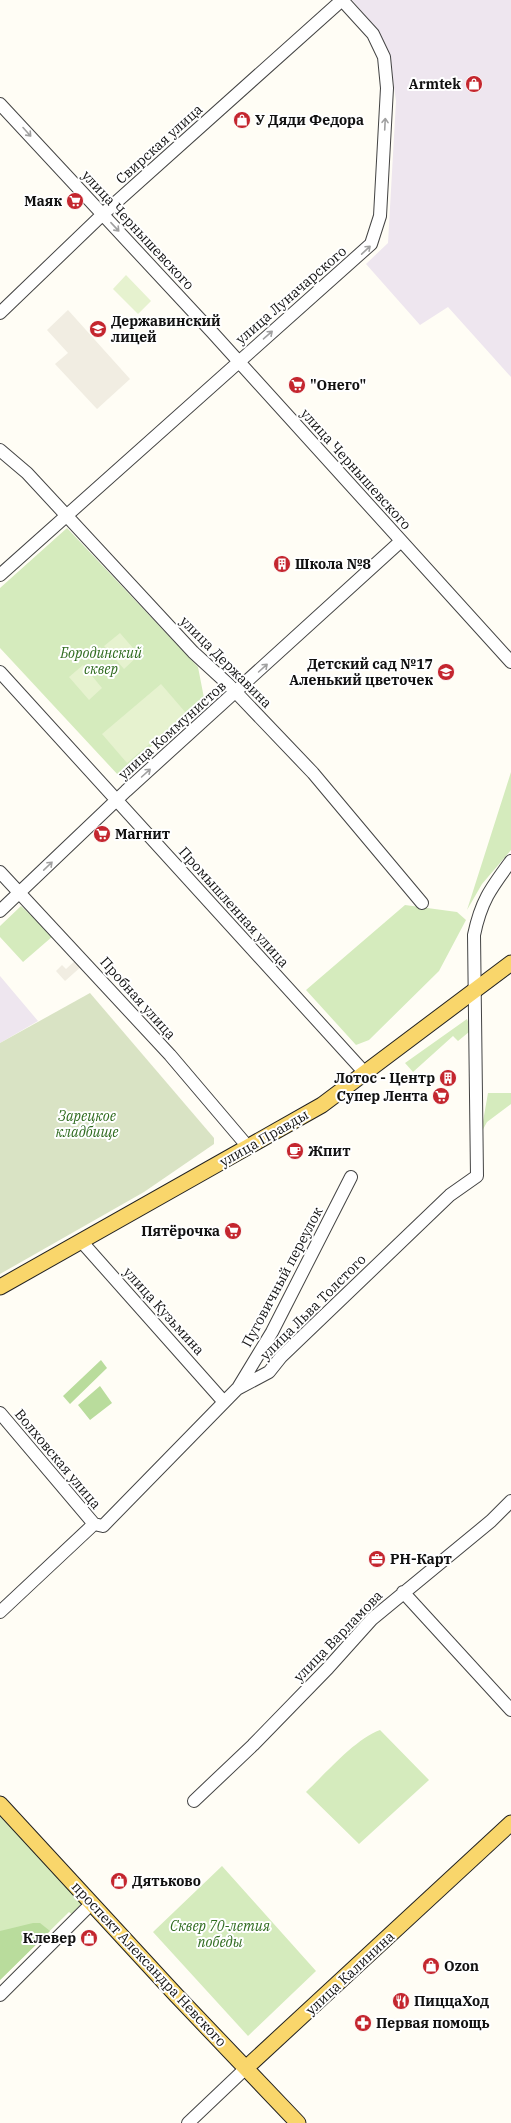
<svg xmlns="http://www.w3.org/2000/svg" width="511" height="2123" font-family="'IBM Plex Serif',serif">
<style>
.industrial{fill:#eee6ef}
.green{fill:#d5ebbd}
.forest{fill:#b9dc9c}
.cemetery{fill:#d9e3c4}
.pitch{fill:#e6f2cf}
.plaza{fill:#f1ede2}
.lines{fill:none;stroke-linecap:round;stroke-linejoin:round}
.minor-casing{stroke:#444;stroke-width:14}
.major-casing{stroke:#222;stroke-width:17}
.minor{stroke:#fff;stroke-width:12}
.major{stroke:#f9d66b;stroke-width:15}
.oneway{stroke:#a0a0a0}
.labels{text-anchor:middle;stroke-width:4;stroke-linejoin:round;paint-order:stroke}
.poi-label{font-size:14px;font-weight:bold;fill:#111;stroke:#fff;text-anchor:start}
.street-label{font-size:14px;fill:#111;stroke:#fff}
.park-label{font-size:14px;font-style:italic;fill:#2f6b1f;stroke:#fff}
</style>
<rect width="100%" height="100%" fill="#fffdf5"/>
<path class="industrial" d="M352 0H511V377L448 307 420 325 366 264 388 243 396 101 390 59 377 29Z
M0 976 38 1021 0 1043Z"/>
<path class="green" d="M67 528 198 667 204 698 119 776 0 648V588Z
M511 772V850L482 884 467 910Z
M405 905 457 912 466 920 439 971 369 1040 356 1045 306 990Z
M21 906 53 936 23 962 0 937V926Z
M467 1019 470 1026 469 1032 458 1041 453 1036 413 1072 405 1063Z
M488 1093H511V1104L487 1122 481 1133Z
M380 1730 429 1780 359 1844 306 1792C325 1774 355 1739 380 1730Z
M0 1814 80 1900 81 1909 74 1916 69 1912 0 1980Z
M222 1866 316 1971 248 2036 153 1932Z"/>
<path class="forest" d="M101 1360 107 1368 70 1404 63 1396Z
M100 1386 112 1403 90 1420 78 1405Z
M33 1923H40L50 1931 0 1980V1931Z"/>
<path class="cemetery" d="M90 993 214 1138V1144L144 1192 0 1274V1043Z"/>
<path class="pitch" d="M126 275 151 301 138 314 113 289Z
M120 633 139 655 124 669 104 646Z
M83 665 102 688 89 700 69 677Z
M161 684 186 713 127 763 102 734Z"/>
<path class="plaza" d="M68 310 130 379 97 409 55 364 68 353 47 330Z
M77 959 83 965 65 981 56 971 62 965 66 969Z"/>
<g class="lines">
<g class="minor-casing">
<path id="minor" d="M0 104 212 332 511 662
M0 313 103 214 342 0
M0 450 27 473 193 652 229 685 313 773 422 903
M0 575 371 244 380 216 387 88 384 57 373 34 342 0
M0 672 365 1073
M0 872 170 1055 249 1148
M0 911 126 791 401 541
M81 1241 224 1402
M238 1388 272 1332 351 1177
M0 1413 94 1524
M403 1592 511 1710
M0 1612 94 1524 103 1526 237 1389 269 1372 281 1357 450 1195 477 1176 474 935C481 901 491 888 511 861
M194 1801 253 1745 328 1668 372 1619 491 1521 511 1501
M0 1995 92 1903
M188 2123 246 2068"/>
</g>
<g class="major-casing">
<path id="major" d="M0 1287 322 1105 511 963
M0 1804 176 1995 298 2123
M246 2068 511 1823"/>
</g>
<use href="#minor" class="minor"/>
<use href="#major" class="major"/>
</g>
<defs><path id="oneway-shaft" d="M-6 0H5M1.5-3L5.5 0L1.5 3" fill="none" stroke-width="1.6" stroke-linecap="round" stroke-linejoin="round"/></defs>
<g class="oneway">
<use href="#oneway-shaft" transform="translate(385 124) rotate(-87)"/>
<use href="#oneway-shaft" transform="translate(27 132) rotate(48)"/>
<use href="#oneway-shaft" transform="translate(115 227) rotate(47)"/>
<use href="#oneway-shaft" transform="translate(366 250) rotate(-43)"/>
<use href="#oneway-shaft" transform="translate(268 335) rotate(-41)"/>
<use href="#oneway-shaft" transform="translate(263 668) rotate(-42)"/>
<use href="#oneway-shaft" transform="translate(146 773) rotate(-42)"/>
<use href="#oneway-shaft" transform="translate(48 866) rotate(-44)"/>
</g>
<defs>
<g id="shop-disc" transform="scale(0.9)"><circle r="9.5" fill="#c4262e" stroke="#fff"/><path d="M-5-2.5h2.3a2.7 3.5 0 0 1 5.4 0H5L5.5 6h-11ZM-1.5-2.5h3a1.5 2.3 0 0 0-3 0Z" fill="#fff"/></g>
<g id="supermarket-disc" transform="scale(0.9)"><circle r="9.5" fill="#c4262e" stroke="#fff"/><path d="M-6-5.5h2.5l.6 2H6L4.5 2H-2.5L-4.4-4H-6ZM-1.5 3.2a1.3 1.3 0 1 0 .1 0ZM3 3.2a1.3 1.3 0 1 0 .1 0Z" fill="#fff"/></g>
<g id="school-disc" transform="scale(0.9)"><circle r="9.5" fill="#c4262e" stroke="#fff"/><path d="M0-5L7-2L0 1L-7-2ZM-4 1L0 2.5L4 1V4Q0 6-4 4Z" fill="#fff"/></g>
<g id="building-disc" transform="scale(0.9)"><circle r="9.5" fill="#c4262e" stroke="#fff"/><path d="M-4-6H4V6H1V3H-1V6H-4ZM-2.5-4.3h1.7v1.8h-1.7ZM.8-4.3h1.7v1.8H.8ZM-2.5-1h1.7V.8h-1.7ZM.8-1h1.7V.8H.8Z" fill="#fff"/></g>
<g id="cafe-disc" transform="scale(0.9)"><circle r="9.5" fill="#c4262e" stroke="#fff"/><path d="M-5.5-4.5H6V0H3Q3 3.5 0 3.5H-2.5Q-5.5 3.5-5.5 0ZM3-3.2v2h1.7v-2ZM-6 4.5H4V6H-6Z" fill="#fff"/></g>
<g id="office-disc" transform="scale(0.9)"><circle r="9.5" fill="#c4262e" stroke="#fff"/><path d="M-6-3h4V-5.5h4V-3h4V5H-6ZM-1-4.5V-3h2v-1.5ZM-6 0V1H6V0Z" fill="#fff"/></g>
<g id="restaurant-disc" transform="scale(0.9)"><circle r="9.5" fill="#c4262e" stroke="#fff"/><path d="M-5-6h1v4h1v-4h1v4h1v-4h1v5L-1.5 .5V6h-2V.5L-5-1ZM5-6V6H3V1.5H1.5Q1.5-4 5-6Z" fill="#fff"/></g>
<g id="pharmacy-disc" transform="scale(0.9)"><circle r="9.5" fill="#c4262e" stroke="#fff"/><path d="M-2-6h4v4h4v4h-4v4h-4v-4h-4v-4h4Z" fill="#fff"/></g>
</defs>
<g fill-rule="evenodd">
<use href="#shop-disc" x="474" y="84"/>
<use href="#shop-disc" x="242" y="120"/>
<use href="#supermarket-disc" x="75" y="201"/>
<use href="#school-disc" x="98" y="329"/>
<use href="#supermarket-disc" x="297" y="385"/>
<use href="#building-disc" x="282" y="564"/>
<use href="#school-disc" x="446" y="672"/>
<use href="#supermarket-disc" x="102" y="834"/>
<use href="#building-disc" x="448" y="1078"/>
<use href="#supermarket-disc" x="441" y="1096"/>
<use href="#cafe-disc" x="295" y="1151"/>
<use href="#supermarket-disc" x="233" y="1231"/>
<use href="#office-disc" x="377" y="1559"/>
<use href="#shop-disc" x="119" y="1881"/>
<use href="#shop-disc" x="89" y="1938"/>
<use href="#shop-disc" x="431" y="1966"/>
<use href="#restaurant-disc" x="401" y="2001"/>
<use href="#pharmacy-disc" x="363" y="2023"/>
</g>
<g class="labels">
<g class="poi-label">
<text x="461" y="89" text-anchor="end">Armtek</text>
<text x="255" y="125">У Дяди Федора</text>
<text x="62" y="206" text-anchor="end">Маяк</text>
<text x="111" y="326">Державинский<tspan x="111" dy="16">лицей</tspan></text>
<text x="310" y="390">"Онего"</text>
<text x="295" y="569">Школа №8</text>
<text x="433" y="669" text-anchor="end">Детский сад №17<tspan x="433" dy="16">Аленький цветочек</tspan></text>
<text x="115" y="839">Магнит</text>
<text x="435" y="1083" text-anchor="end">Лотос - Центр</text>
<text x="428" y="1101" text-anchor="end">Супер Лента</text>
<text x="308" y="1156">Жпит</text>
<text x="220" y="1236" text-anchor="end">Пятёрочка</text>
<text x="390" y="1564">РН-Карт</text>
<text x="132" y="1886">Дятьково</text>
<text x="76" y="1943" text-anchor="end">Клевер</text>
<text x="444" y="1971">Ozon</text>
<text x="414" y="2006">ПиццаХод</text>
<text x="376" y="2028">Первая помощь</text>
</g>
<g class="street-label">
<text transform="translate(159 144) rotate(-42)" y="5">Свирская улица</text>
<text transform="translate(138 230) rotate(47)" y="5">улица Чернышевского</text>
<text transform="translate(291 295) rotate(-41)" y="5">улица Луначарского</text>
<text transform="translate(356 469) rotate(48)" y="5">улица Чернышевского</text>
<text transform="translate(226 662) rotate(45)" y="5">улица Державина</text>
<text transform="translate(172 730) rotate(-42)" y="5">улица Коммунистов</text>
<text transform="translate(234 907) rotate(48)" y="5">Промышленная улица</text>
<text transform="translate(138 998) rotate(48)" y="5">Пробная улица</text>
<text transform="translate(264 1138) rotate(-30)" y="5">улица Правды</text>
<text transform="translate(282 1277) rotate(-62)" y="5">Пуговичный переулок</text>
<text transform="translate(313 1307) rotate(-45)" y="5">улица Льва Толстого</text>
<text transform="translate(164 1311) rotate(48)" y="5">улица Кузьмина</text>
<text transform="translate(58 1459) rotate(50)" y="5">Волховская улица</text>
<text transform="translate(338 1636) rotate(-46)" y="5">улица Варламова</text>
<text transform="translate(149 1964) rotate(47)" y="5">проспект Александра Невского</text>
<text transform="translate(350 1973) rotate(-43)" y="5">улица Калинина</text>
</g>
<g class="park-label">
<text x="101" y="658">Бородинский<tspan x="101" dy="16">сквер</tspan></text>
<text x="87" y="1121">Зарецкое<tspan x="87" dy="16">кладбище</tspan></text>
<text x="220" y="1931">Сквер 70-летия<tspan x="220" dy="16">победы</tspan></text>
</g>
</g>
</svg>
